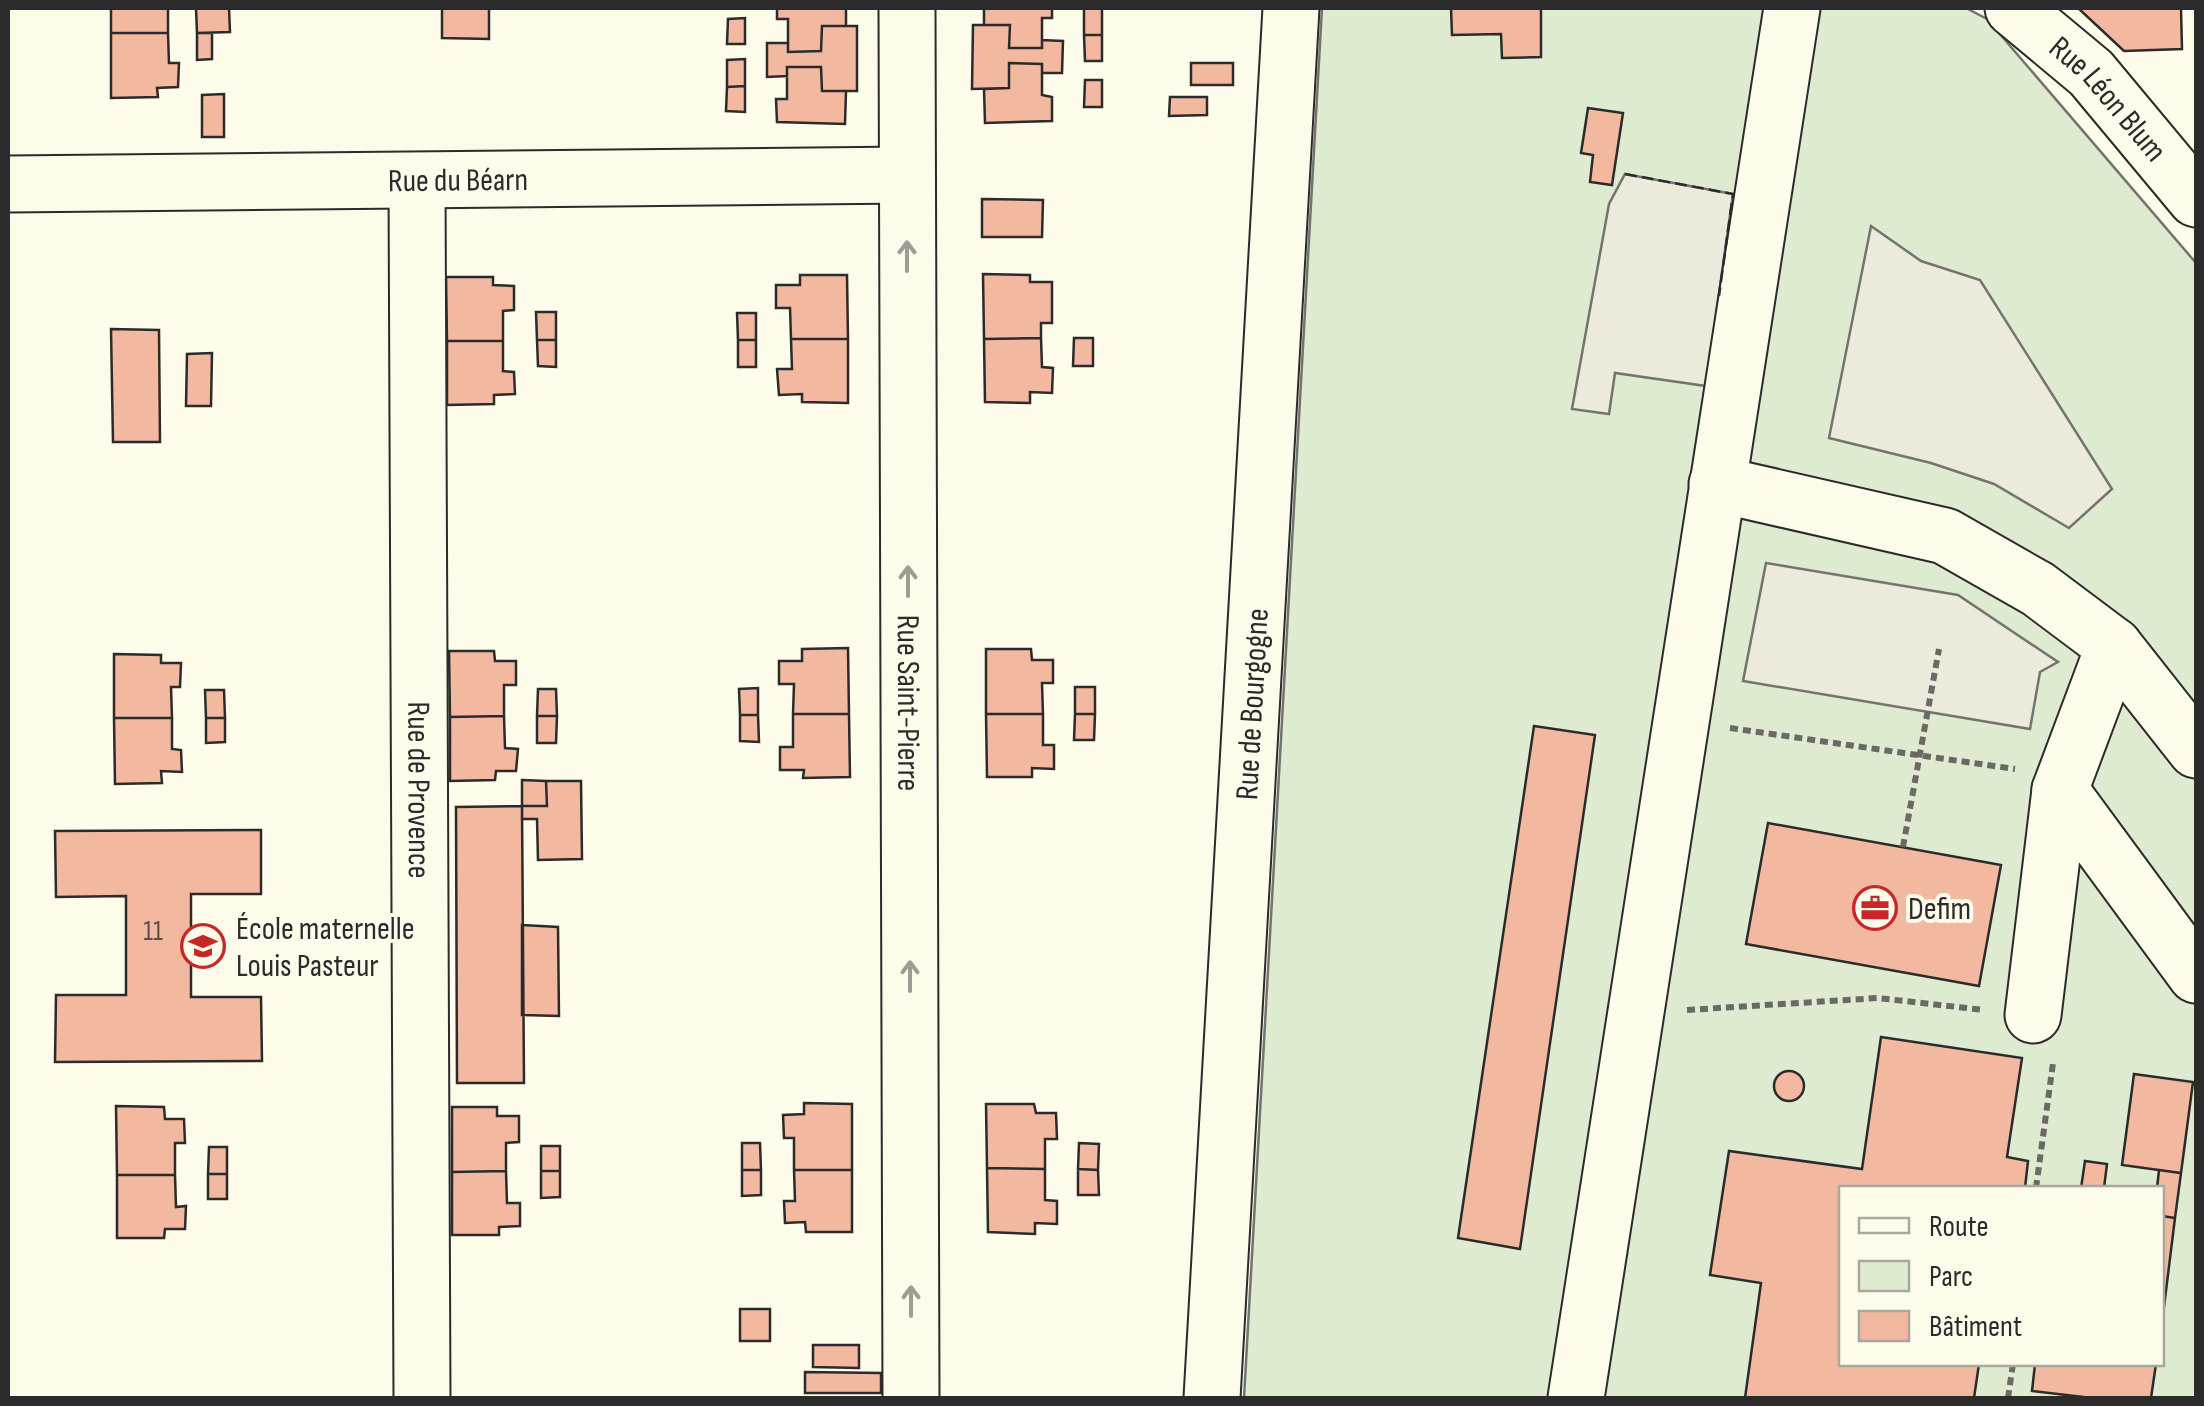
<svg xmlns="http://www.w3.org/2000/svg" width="2204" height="1406" font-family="'Sofia Sans Condensed',sans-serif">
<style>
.green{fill:#deebd1;stroke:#74746e;stroke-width:2.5;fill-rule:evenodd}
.parking{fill:#eceadb;stroke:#74746e;stroke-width:2.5}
.building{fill:#f2b8a0;stroke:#2b2b2b;stroke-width:2.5}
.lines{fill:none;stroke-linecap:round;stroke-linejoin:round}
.minor-casing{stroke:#2b2b2b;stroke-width:59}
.path{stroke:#6a6964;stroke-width:6;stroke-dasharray:8 5;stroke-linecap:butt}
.minor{stroke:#fdfbea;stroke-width:55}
.fence{stroke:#2b2b2b;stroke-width:2.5;stroke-dasharray:12 5;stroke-linecap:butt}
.oneway{stroke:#9e9d94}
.labels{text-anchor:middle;stroke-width:8;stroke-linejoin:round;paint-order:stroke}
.number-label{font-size:28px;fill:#5d4e48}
.street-label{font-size:32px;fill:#2b2b2b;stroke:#fdfbea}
.poi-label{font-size:32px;fill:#2b2b2b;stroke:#fdfbea;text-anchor:start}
</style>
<rect width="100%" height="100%" fill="#fdfbea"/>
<path class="green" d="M1322 8H1966L1987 19 2196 263V1398H1244ZM1842 1188H2162V1364H1842Z"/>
<path class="parking" d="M1625 174 1733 194 1706 386 1615 373 1609 414 1572 409 1609 204Z
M1871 226 1921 261 1980 280 2112 489 2069 528 1994 484 1931 463 1829 438Z
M1766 563 1958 595 2058 662 2040 672 2030 729 1743 681Z"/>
<path class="building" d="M111 8H168V33H111Z
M196 8H229L230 32 197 33Z
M442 8H489V39L442 38Z
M777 8H846V26H822L821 51 788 52V19H777Z
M984 8H1052V18H1042V48H1009L1010 25H984Z
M1084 8H1102V35H1084Z
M1451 8H1541V57L1502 58 1501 34 1452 35Z
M2078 8H2181L2182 49 2124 51Z
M745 18V44H727L728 19Z
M973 25H1010L1009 48H1042V40L1063 41 1062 73H1042V64L1009 63V88L972 89Z
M822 26H857V91H822L821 67H787V76L767 77V43H788V52L821 51Z
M111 33H168L169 63H179L178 87 157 88 158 97 111 98Z
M197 33H212V59L197 60Z
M1084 35H1102V61H1085Z
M745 59V86L727 87V60Z
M1009 63 1042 64V95L1052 97V121L985 123 984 89 1009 88Z
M1191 63H1233V85H1191Z
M787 67H821L822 91H846L845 124 777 122 776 99H787Z
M1085 80H1102V107H1084Z
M745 86V112L726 111 727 87Z
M224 94V137H202V95Z
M1170 97H1207V115L1169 116Z
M1588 108 1623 113 1612 185 1590 182 1593 155 1581 153Z
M982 199 1043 200 1042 237H982Z
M983 274 1030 275V282H1052V323H1041V338L984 339Z
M800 275H847L848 339H791L790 308H776V285H800Z
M446 277H493V285L514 286V310L503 311V341H447Z
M536 312H556V340H537Z
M737 313H756V340H738Z
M111 329 159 330 160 442H113Z
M1041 338 1042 367 1053 368 1052 393 1030 392V403L985 402 984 339Z
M1074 338H1093V366H1073Z
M791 339H848V403L802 402V394L779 395 777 369H792Z
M537 340H556V367L538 366Z
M738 340H756V367H738Z
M447 341H503V371L514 372 515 394 494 395V404L447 405Z
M212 353 211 406H186L187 354Z
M848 648 849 714H793L794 684H779V661H802V649Z
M986 649H1031L1032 660H1053V683H1042L1043 714H986Z
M449 651H494L495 661H516V685H504V716L450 717Z
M114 654 161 655V663H181L180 687H171L172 718H114Z
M1075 687H1095V714H1075Z
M758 688V715H740L739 689Z
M538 689H556L557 716H537Z
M205 690H224L225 718H206Z
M793 714H849L850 777 803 778 804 770H780V747H793Z
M986 714H1043V745H1054V769L1032 768V777H987Z
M1075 714H1095L1094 740H1074Z
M740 715H758L759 742 740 741Z
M504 716 505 748 518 749 516 771H496L495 780 450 781V717Z
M537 716H557L556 743H537Z
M114 718H172V749L181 750 182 772 161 771 162 783 115 784Z
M206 718H225V742L206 743Z
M1534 726 1595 735 1520 1249 1458 1238Z
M522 780 546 781 547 806H522Z
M546 781H581L582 859 538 860 537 819H522V806H547Z
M522 806 524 1083H457L456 807Z
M1768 823 2001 865 1979 986 1746 944Z
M261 830V894H191V997H261L262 1061 55 1062 56 995H126V896L56 897 55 831Z
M522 925 558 927 559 1016 522 1015Z
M1881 1037 2022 1058 2007 1157 2028 1161 2025 1188H1842V1364H1979L1974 1398H1745L1761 1283 1710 1275 1729 1151 1862 1169Z
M1774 1086a15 15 0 1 1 30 0a15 15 0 1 1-30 0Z
M2134 1074 2193 1082 2181 1173 2122 1165Z
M804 1103 852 1104V1170H794V1138H784L783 1115 804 1114Z
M986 1104H1034L1036 1113H1056L1057 1139H1045V1169L987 1168Z
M116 1106 164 1107 165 1119H184L185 1143H175V1175H117Z
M452 1107H497V1116H519V1142L506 1143V1171L452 1172Z
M742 1143H760L761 1170H742Z
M1079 1143 1099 1144 1098 1170 1078 1169Z
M541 1146H560V1171H541Z
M209 1147H227V1174H208Z
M2085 1161 2107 1164 2104 1188H2081Z
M987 1168 1045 1169V1200L1057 1201V1224L1035 1223V1234L988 1232Z
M1078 1169 1098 1170 1099 1195H1078Z
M742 1170H761V1195L742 1196Z
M794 1170H852V1232H806L805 1222 785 1223 784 1201H795Z
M2159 1170 2181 1173 2175 1218 2162 1216V1188H2157Z
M506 1171 507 1203H520V1226L499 1227V1235H452V1172Z
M541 1171H560V1197L541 1198Z
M208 1174H227V1199H208Z
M117 1175H175L176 1207 186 1206 185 1229H165L164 1238H117Z
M2162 1216 2175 1218 2162 1323Z
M740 1309H770V1341H740Z
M813 1345H859V1368L813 1367Z
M2035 1364H2156L2151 1398H2092L2032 1391Z
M805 1372 881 1373V1393H805Z"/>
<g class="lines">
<g class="minor-casing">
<g id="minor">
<path id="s1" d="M907 8 911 1398"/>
<path id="s2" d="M2013 8 2091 73 2196 199"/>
<path id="s3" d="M417 182 422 1398"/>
<path id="s4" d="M8 184 907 175"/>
<path d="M1717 484 1945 536 2038 589 2114 646 2196 750"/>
<path d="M2060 790 2196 975"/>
<path d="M2033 1015 2060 790 2114 646"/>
<path id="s5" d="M1212 1398 1291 8"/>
<path d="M1576 1398 1792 8"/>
</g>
</g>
<path class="path" d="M1730 728 2015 769
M1903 847 1939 649
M1687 1010 1878 998 1984 1010
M2036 1188 2053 1063
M2008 1398 2013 1364"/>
<use href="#minor" class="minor"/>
<path class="fence" d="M1625 174 1733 194 1719 296"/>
</g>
<defs><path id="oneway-shaft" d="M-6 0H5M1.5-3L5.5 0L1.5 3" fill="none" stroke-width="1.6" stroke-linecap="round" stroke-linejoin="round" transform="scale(2.5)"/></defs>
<g class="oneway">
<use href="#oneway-shaft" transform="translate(907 256) rotate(-90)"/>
<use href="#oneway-shaft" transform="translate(908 581) rotate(-90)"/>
<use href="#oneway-shaft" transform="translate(910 976) rotate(-90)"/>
<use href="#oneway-shaft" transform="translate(911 1301) rotate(-90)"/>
</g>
<defs>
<g id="office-ring" transform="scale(2.25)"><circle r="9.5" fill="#fdfbea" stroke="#c62828" stroke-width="1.5"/><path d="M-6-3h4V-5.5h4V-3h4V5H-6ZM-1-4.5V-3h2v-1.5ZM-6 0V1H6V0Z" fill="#c62828"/></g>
<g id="school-ring" transform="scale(2.25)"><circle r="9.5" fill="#fdfbea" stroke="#c62828" stroke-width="1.5"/><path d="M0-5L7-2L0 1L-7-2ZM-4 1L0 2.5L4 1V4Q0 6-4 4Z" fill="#c62828"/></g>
</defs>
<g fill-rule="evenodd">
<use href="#office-ring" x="1875" y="908"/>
<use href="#school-ring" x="203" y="946"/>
</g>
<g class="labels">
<g class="number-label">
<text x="153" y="940">11</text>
</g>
<g class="street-label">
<text dy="11" stroke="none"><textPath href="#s2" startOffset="132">Rue Léon Blum</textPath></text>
<text dy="11" stroke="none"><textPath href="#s4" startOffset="450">Rue du Béarn</textPath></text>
<text dy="11" stroke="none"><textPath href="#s1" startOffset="695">Rue Saint-Pierre</textPath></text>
<text dy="11" stroke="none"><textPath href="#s5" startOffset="695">Rue de Bourgogne</textPath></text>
<text dy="11" stroke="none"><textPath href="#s3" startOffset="608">Rue de Provence</textPath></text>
</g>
<g class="poi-label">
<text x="1908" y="919">Defim</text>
<text x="236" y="939">École maternelle<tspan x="236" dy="37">Louis Pasteur</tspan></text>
</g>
</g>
<rect width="2204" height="1406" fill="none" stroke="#2b2b2b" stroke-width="20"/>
<rect x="1839" y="1186" width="325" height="180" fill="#fdfbea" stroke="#a9a89e" stroke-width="2.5"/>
<rect x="1859" y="1218" width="50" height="15" fill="#fdfbea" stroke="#a9a89e" stroke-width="2.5"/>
<text x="1929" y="1236" font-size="30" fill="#2b2b2b">Route</text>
<rect x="1859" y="1261" width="50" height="30" fill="#deebd1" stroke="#a9a89e" stroke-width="2.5"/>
<text x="1929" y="1286" font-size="30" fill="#2b2b2b">Parc</text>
<rect x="1859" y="1311" width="50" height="30" fill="#f2b8a0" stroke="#a9a89e" stroke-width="2.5"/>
<text x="1929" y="1336" font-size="30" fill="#2b2b2b">Bâtiment</text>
</svg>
